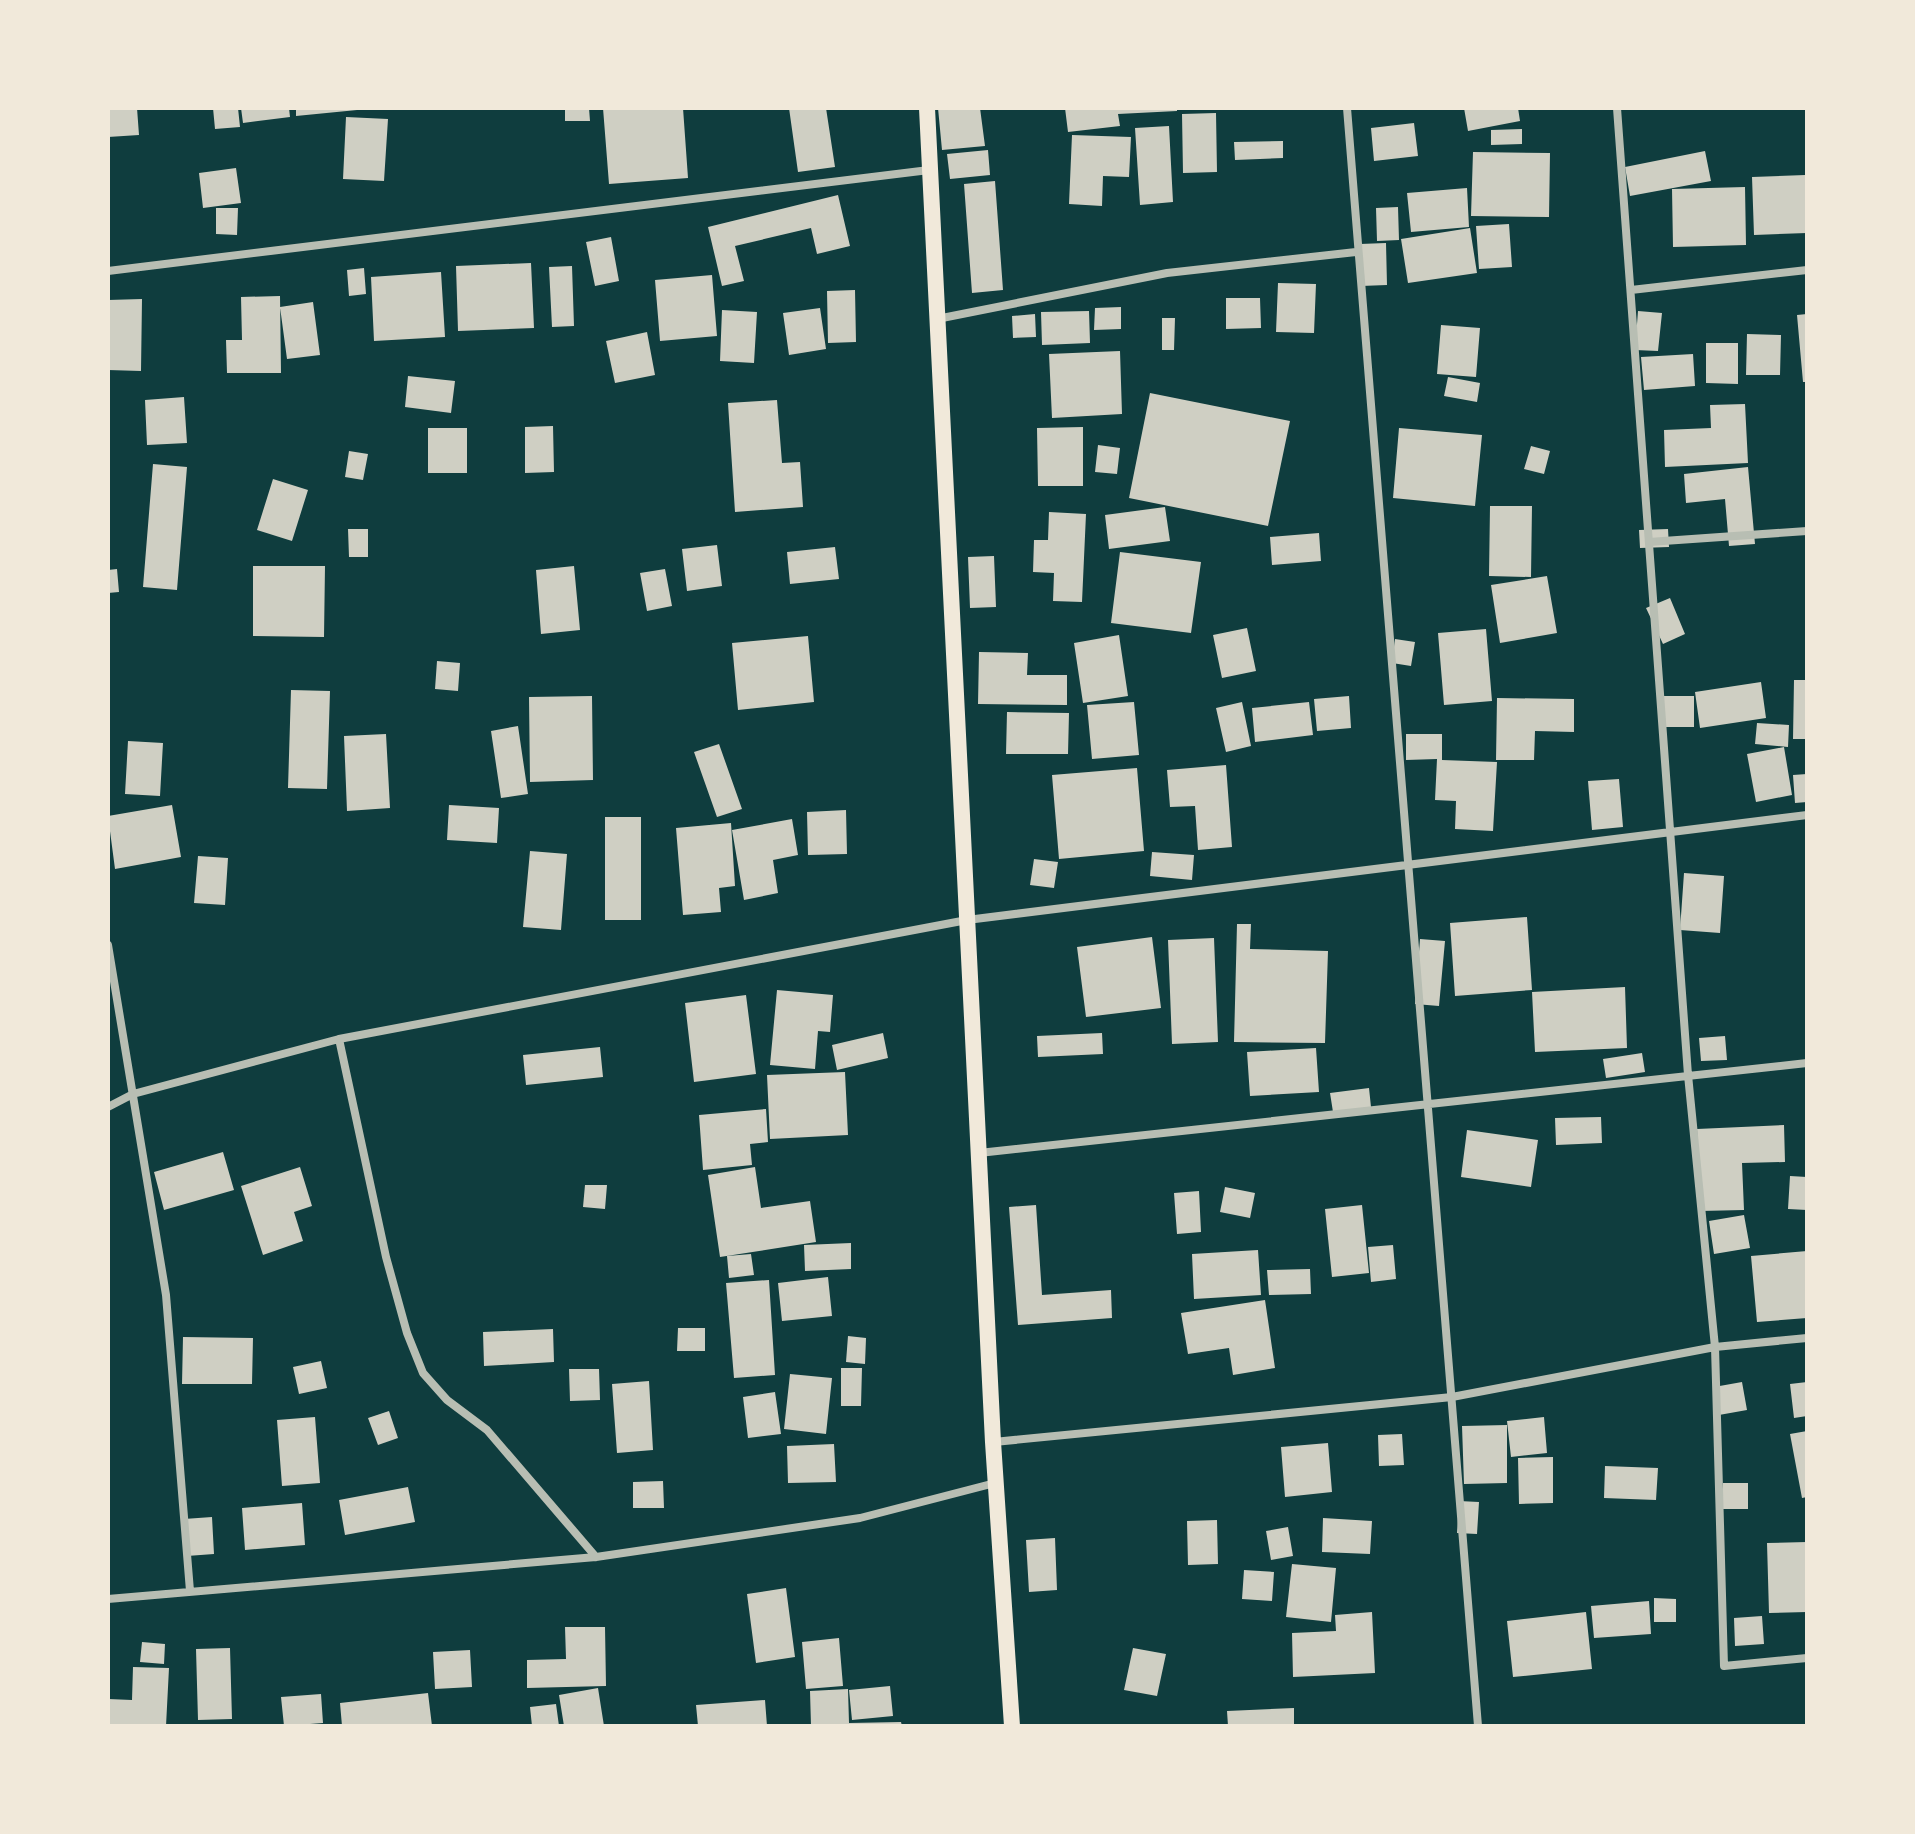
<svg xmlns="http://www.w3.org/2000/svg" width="1915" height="1834" font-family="Mulish,sans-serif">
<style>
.building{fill:#cfcfc3}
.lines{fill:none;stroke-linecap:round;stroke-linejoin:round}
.minor{stroke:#b8beb3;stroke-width:8}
.secondary{stroke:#f1e9da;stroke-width:16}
</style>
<rect width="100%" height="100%" fill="#0f3d3e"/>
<path class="building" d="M108 108H137L139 135 108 137Z
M213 108H238L240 127 215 129Z
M241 108H289L290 117 243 123Z
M296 108H357V110L296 116Z
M565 108H589L590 121H565Z
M603 108H683L688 178 609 184Z
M789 108H826L835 167 798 172Z
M938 108H980L985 146 942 150Z
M1065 108H1177V111L1118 114 1120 126 1068 132Z
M1464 108H1518L1520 121 1468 131Z
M1216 113 1217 172 1183 173 1182 114Z
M346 117 388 119 384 181 343 179Z
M1414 123 1418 156 1374 161 1371 128Z
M1169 126 1173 202 1140 205 1135 128Z
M1522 129V144L1491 145V130Z
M1072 135 1131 137 1129 177 1103 176 1102 206 1069 204Z
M1283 141V158L1235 160 1234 142Z
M988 150 990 175 950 179 947 154Z
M1705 151 1711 181 1630 196 1625 167Z
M1473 152 1550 153 1549 217 1471 216Z
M236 168 241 203 203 208 199 173Z
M1805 175 1807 233 1754 235 1752 177Z
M995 181 1003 290 972 293 964 184Z
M1745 187 1746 245 1673 247 1672 189Z
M1467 188 1469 227 1411 232 1407 193Z
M838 195 850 246 817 254 811 228 735 246 744 281 722 286 708 227Z
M1398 207 1399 240 1377 241 1376 208Z
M216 208H238L237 235 216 234Z
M1509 224 1512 267 1479 269 1476 226Z
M1470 228 1477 273 1408 283 1401 239Z
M611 237 619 281 595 286 586 242Z
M1386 243 1387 285 1361 286 1360 244Z
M531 263 534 328 458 331 456 266Z
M572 266 574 326 552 327 549 267Z
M364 268 366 294 349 296 347 270Z
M441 272 445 337 374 341 371 277Z
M712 275 717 336 660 341 655 280Z
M1278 283 1316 284 1314 333 1276 332Z
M855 290 856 342 828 343 827 291Z
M280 296 281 373H227L226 340H242L241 297Z
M1226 298H1260L1261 328 1226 329Z
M142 299 141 371 108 370V300Z
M313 302 320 355 287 359 280 307Z
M1121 307V329L1094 330 1095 308Z
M820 308 826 349 789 355 783 313Z
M722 310 757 312 754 363 720 361Z
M1089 311 1090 343 1042 345 1041 312Z
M1638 311 1662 313 1658 351 1635 350Z
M1035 314 1036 337 1013 338 1012 316Z
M1807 314V382H1803L1797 315Z
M1162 318H1175L1174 350H1162Z
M1441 325 1480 328 1476 377 1437 374Z
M647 332 655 375 615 383 606 341Z
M1747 334 1781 335 1780 375H1746Z
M1706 343H1738V384L1706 383Z
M1120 351 1122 414 1052 418 1049 354Z
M1693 354 1695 386 1644 390 1641 357Z
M408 376 455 381 451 413 405 407Z
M1448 377 1480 383 1477 402 1444 396Z
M1150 393 1290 421 1268 526 1129 498Z
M184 397 187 443 147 445 145 400Z
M777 400 782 463 800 462 803 507 735 512 728 403Z
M1745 404 1748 463 1665 467 1664 430 1711 428 1710 405Z
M553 426 554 472 525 473V427Z
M1083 427V486H1038L1037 428Z
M428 428H467V473H428Z
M1399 428 1482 435 1475 506 1393 498Z
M1098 445 1120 448 1117 474 1095 472Z
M1531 446 1550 451 1544 474 1524 469Z
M349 451 368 454 363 480 345 477Z
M153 464 187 467 177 590 143 587Z
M1748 467 1755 544 1729 546 1725 499 1686 503 1684 474Z
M273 479 308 490 292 541 257 530Z
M1490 506H1532L1531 577 1489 576Z
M1165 507 1170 541 1109 549 1105 515Z
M1049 512 1086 514 1082 602 1053 601 1054 573 1033 572 1034 540H1048Z
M348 529H368V557H349Z
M1668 529 1669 547 1640 548 1639 530Z
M1319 533 1321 561 1272 565 1270 537Z
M717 545 722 586 687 591 682 549Z
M835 547 839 579 790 584 787 552Z
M1120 552 1201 562 1191 633 1111 623Z
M994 556 996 607 970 608 968 557Z
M253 566H325L324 637 253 636Z
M574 566 580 630 541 634 536 570Z
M117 569 119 592 108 593V570Z
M665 569 672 606 647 611 640 573Z
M1547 576 1557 633 1500 643 1491 585Z
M1670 598 1685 634 1663 644 1646 608Z
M1247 628 1256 671 1222 678 1213 635Z
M1486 629 1492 701 1444 705 1438 633Z
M1119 635 1128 696 1083 703 1074 643Z
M808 636 814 702 738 710 732 643Z
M1395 639 1415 642 1411 666 1392 663Z
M979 652 1028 653 1027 675H1067V705L978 704Z
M437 661 460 663 458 691 435 689Z
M1794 680H1807V739H1793Z
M1761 682 1766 718 1700 728 1695 692Z
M291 690 330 691 327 789 288 788Z
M592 696 593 780 530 782 529 697Z
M1349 696 1351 728 1317 731 1314 699Z
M1662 696H1694V727H1662Z
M1497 698 1574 699V732L1535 731 1534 760H1496Z
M1134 702 1139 755 1092 759 1087 705Z
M1242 702 1251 746 1226 752 1216 708Z
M1309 702 1313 735 1255 742 1252 708Z
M1007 712 1069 713 1068 754H1006Z
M1757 723 1789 725 1788 747 1755 744Z
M518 726 528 794 501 798 491 731Z
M386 734 390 808 347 811 344 736Z
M1406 734H1442V760L1497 762 1493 831 1455 829 1456 801 1435 800 1437 759 1406 760Z
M128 741 163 743 160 796 125 794Z
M719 744 742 809 717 817 694 752Z
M1784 747 1792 795 1756 802 1747 754Z
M1226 765 1232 847 1198 850 1195 806 1170 807 1167 770Z
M1137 768 1144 851 1059 859 1052 775Z
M1807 774V802L1795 803 1793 775Z
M1619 779 1623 827 1592 830 1588 781Z
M172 805 181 857 115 869 108 816Z
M449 805 499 808 497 843 447 840Z
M846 810 847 854 808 855 807 812Z
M605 817H641V920H605Z
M792 819 798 855 773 860 778 893 744 900 732 830Z
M731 823 735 886 719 888 721 912 683 915 676 828Z
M530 851 567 854 561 930 523 927Z
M1152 852 1194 855 1192 880 1150 876Z
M198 856 228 858 225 905 194 903Z
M1034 859 1058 862 1054 888 1030 885Z
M1684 873 1724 876 1720 933 1680 930Z
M1527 917 1532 990 1455 996 1450 923Z
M1237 924H1251L1250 949 1328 951 1325 1043 1234 1042Z
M1152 937 1161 1008 1086 1017 1077 947Z
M1214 938 1218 1042 1172 1044 1168 940Z
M1420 939 1445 941 1439 1006 1415 1004Z
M1625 987 1627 1048 1535 1052 1532 992Z
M777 990 833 995 830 1032 818 1031 815 1069 770 1065Z
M746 995 756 1074 694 1082 685 1003Z
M883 1033 888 1058 837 1070 832 1045Z
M1102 1033 1103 1054 1038 1057 1037 1036Z
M1725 1036 1727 1060 1701 1061 1699 1038Z
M600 1047 603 1077 526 1085 523 1055Z
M1316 1048 1319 1092 1250 1096 1247 1052Z
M1642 1053 1645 1072 1606 1078 1603 1059Z
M845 1072 848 1135 770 1139 767 1075Z
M1369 1088 1371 1107 1333 1112 1330 1093Z
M766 1109 768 1142 750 1144 752 1165 703 1170 699 1115Z
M1601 1117 1602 1143 1556 1145 1555 1118Z
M1784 1125 1785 1162 1742 1163 1744 1210 1700 1211 1697 1129Z
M1467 1130 1538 1140 1531 1187 1461 1177Z
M223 1152 234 1190 164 1210 154 1172Z
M300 1167 312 1206 294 1212 303 1241 263 1255 241 1186Z
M755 1167 761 1208 810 1201 816 1242 720 1257 708 1175Z
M1790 1176 1807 1177V1210L1788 1209Z
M585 1185H607L605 1209 583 1207Z
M1225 1187 1255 1193 1250 1218 1220 1212Z
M1199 1191 1201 1232 1177 1234 1174 1193Z
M1036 1205 1042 1295 1111 1290 1112 1318 1018 1325 1009 1207Z
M1362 1205 1369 1273 1332 1277 1325 1209Z
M1744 1215 1750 1248 1714 1254 1709 1221Z
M851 1243V1269L805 1271 804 1245Z
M1393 1245 1396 1279 1371 1282 1368 1247Z
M1258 1250 1261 1295 1194 1299 1192 1254Z
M1807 1251V1318L1757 1322 1751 1256Z
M751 1254 754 1275 729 1278 727 1256Z
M1310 1269 1311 1294 1269 1295 1267 1270Z
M828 1277 832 1316 782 1321 778 1283Z
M769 1280 775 1375 734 1378 726 1283Z
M1265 1300 1275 1368 1233 1375 1229 1348 1188 1354 1181 1313Z
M678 1328H705V1351H677Z
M553 1329 554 1362 484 1366 483 1332Z
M848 1336 866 1338 865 1364 846 1362Z
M183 1337 253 1338 252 1384H182Z
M321 1361 327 1388 299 1394 293 1367Z
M841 1368H862L861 1406H841Z
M569 1369H599L600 1400 570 1401Z
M790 1374 832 1378 826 1434 784 1429Z
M649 1381 653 1450 617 1453 612 1384Z
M1742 1382 1747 1410 1719 1415 1714 1387Z
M1807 1382V1416L1794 1418 1790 1384Z
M775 1392 781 1434 748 1438 743 1397Z
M389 1411 398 1438 378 1445 368 1418Z
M315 1417 320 1483 282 1486 277 1420Z
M1544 1417 1547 1453 1511 1457 1507 1421Z
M1507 1425V1483L1464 1484 1462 1426Z
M1807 1431V1497L1802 1498 1790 1434Z
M1402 1434 1404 1465 1379 1466 1378 1435Z
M1328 1443 1332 1492 1285 1497 1281 1447Z
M834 1444 836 1482 788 1483 787 1446Z
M1553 1457V1503L1519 1504 1518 1458Z
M1605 1466 1658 1468 1656 1500 1604 1498Z
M663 1481 664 1508H633V1482Z
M1723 1483H1748V1509H1723Z
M408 1487 415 1522 345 1535 339 1500Z
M1459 1501 1479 1502 1477 1534 1457 1533Z
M302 1503 305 1545 245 1550 242 1508Z
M212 1517 214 1554 187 1556 184 1519Z
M1323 1518 1372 1521 1370 1554 1322 1552Z
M1217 1520 1218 1564 1188 1565 1187 1521Z
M1288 1527 1293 1556 1271 1560 1266 1531Z
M1055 1538 1057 1590 1029 1592 1026 1540Z
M1807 1542V1612L1769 1613 1767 1543Z
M1292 1564 1336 1568 1331 1622 1286 1617Z
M1244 1570 1274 1572 1272 1601 1242 1599Z
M786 1588 795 1657 756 1663 747 1594Z
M1654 1598 1676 1599V1622H1654Z
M1649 1601 1651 1634 1594 1638 1591 1606Z
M1372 1612 1375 1673 1293 1677 1292 1633 1336 1631 1335 1615Z
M1586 1612 1592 1669 1513 1677 1507 1621Z
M1762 1616 1764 1644 1735 1646 1734 1618Z
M565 1627H605L606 1686 527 1688V1660L566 1659Z
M839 1638 843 1686 806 1689 802 1642Z
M142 1642 165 1644 164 1664 140 1662Z
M230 1648 232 1719 198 1720 196 1649Z
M1133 1648 1166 1654 1157 1696 1124 1690Z
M470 1650 472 1687 435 1689 433 1652Z
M133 1667 169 1668 166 1726H108V1699L132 1700Z
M890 1686 893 1716 852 1720 849 1690Z
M598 1688 604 1726H564L559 1695Z
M848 1689 849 1723 901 1722 902 1726H811L810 1691Z
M428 1693 432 1726H342L340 1703Z
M321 1694 323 1723 284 1726 281 1697Z
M765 1700 767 1726H698L696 1705Z
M556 1704 559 1726H532L530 1707Z
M1294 1708V1726H1228L1227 1711Z"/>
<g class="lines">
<path class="minor" d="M1347 108 1478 1726
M1617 108 1688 1075 1715 1347 1724 1666 1807 1658
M108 271 929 170
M1631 290 1807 270
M937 319 1167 273 1356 252
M1649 542 1807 531
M108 945 166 1295 190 1591
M339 1039 386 1257 407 1333 423 1373 447 1400 487 1430 596 1557
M108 1107 133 1094 339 1039 967 920 1807 815
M979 1153 1807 1063
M994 1442 1452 1397 1715 1347 1807 1338
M108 1599 596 1557 860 1518 995 1483"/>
<path class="secondary" d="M927 108 993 1442 1012 1726"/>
</g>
<rect width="1915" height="1834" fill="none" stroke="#f1e9da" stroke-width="220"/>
</svg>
